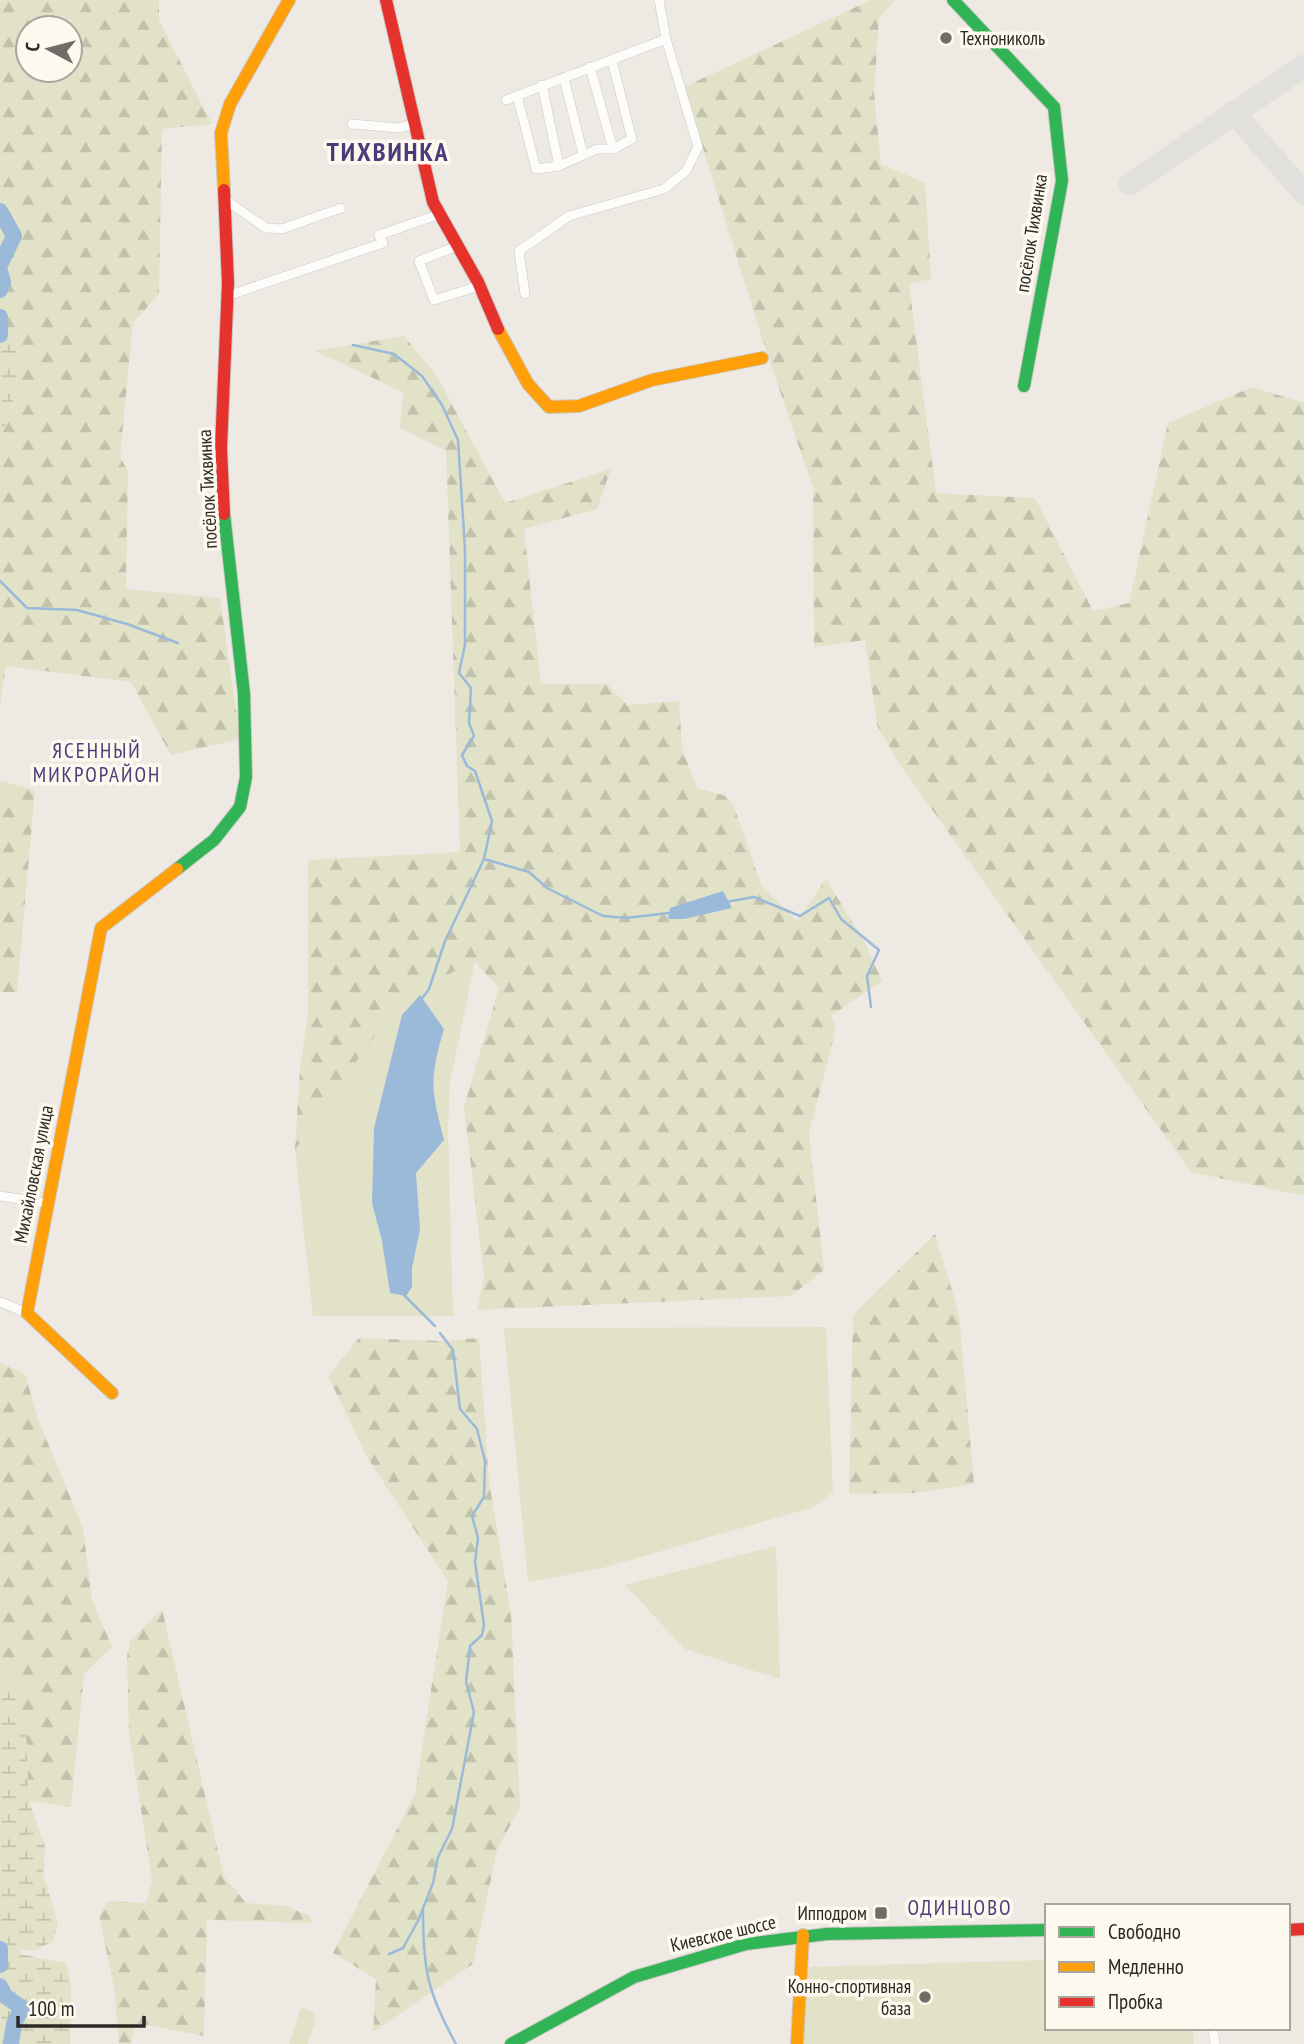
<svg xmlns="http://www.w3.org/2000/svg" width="1304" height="2044" font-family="'PT Sans Narrow',sans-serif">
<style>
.green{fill:#e1e2c8}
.forest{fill:url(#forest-firs);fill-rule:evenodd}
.wetland{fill:url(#wetland-marsh)}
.water{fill:#9bbad9}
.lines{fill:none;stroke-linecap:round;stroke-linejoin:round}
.stream{stroke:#9bbad9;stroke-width:2.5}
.river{stroke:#9bbad9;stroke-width:16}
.taxiway{stroke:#e2e0dc;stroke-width:23}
.street-casing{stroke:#cbc8c2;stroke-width:10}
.fast-casing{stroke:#cbc8c2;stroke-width:14}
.slow-casing{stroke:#cbc8c2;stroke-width:14}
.jam-casing{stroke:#cbc8c2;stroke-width:14}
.street{stroke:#fcfcfb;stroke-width:9}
.fast{stroke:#30b455;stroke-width:12}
.slow{stroke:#ff9f0a;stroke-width:12}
.jam{stroke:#e5322d;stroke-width:12}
.poi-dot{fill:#6f6d67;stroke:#fef9ef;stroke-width:2.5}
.labels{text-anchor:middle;stroke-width:7;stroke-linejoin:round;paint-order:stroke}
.poi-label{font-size:19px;fill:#2b2924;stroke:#fef9ef;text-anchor:end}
.street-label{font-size:19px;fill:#2b2924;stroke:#fef9ef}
.neighbourhood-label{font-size:21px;letter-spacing:2px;fill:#473d7a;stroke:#fef9ef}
.district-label{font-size:26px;font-weight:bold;letter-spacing:2px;fill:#473d7a;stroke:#fef9ef}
</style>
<defs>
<pattern id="forest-firs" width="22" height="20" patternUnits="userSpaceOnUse" patternTransform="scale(1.75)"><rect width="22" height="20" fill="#e1e2c8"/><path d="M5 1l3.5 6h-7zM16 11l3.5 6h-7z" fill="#c1c2ac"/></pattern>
<pattern id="wetland-marsh" width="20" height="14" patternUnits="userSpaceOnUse" patternTransform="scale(1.75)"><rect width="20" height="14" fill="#e1e2c8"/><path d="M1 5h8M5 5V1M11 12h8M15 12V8" fill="none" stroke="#c1c2ac"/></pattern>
</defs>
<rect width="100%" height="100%" fill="#eeeae3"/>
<path class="green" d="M475 961 450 1083 448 1126 453 1316H313L295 1150 403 994Z
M826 1327 833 1492 814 1507 599 1569 528 1582 504 1328Z
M776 1546 780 1679 685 1649 625 1585Z
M1047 1960V2028H1193L1194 2044H799L805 1967Z
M301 2007 313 2012 315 2022 308 2044H289Z"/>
<path class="forest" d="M0 0H159V20L212 124 162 129 159 294 133 323 120 457 128 471 126 589 220 598 240 739 171 755 131 682 6 666 0 706V441L16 391 17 336H0ZM28 28H70V70H28Z
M871 0H895L879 18 874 93 881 164 925 183 931 279 909 284 936 493 1035 498 1093 611 1129 603 1168 423 1252 387 1304 403V1196L1191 1172 896 759 877 725 865 640 814 647 813 488 760 332 684 87Z
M404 336 437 376 505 503 611 469 597 509 524 529 541 684H607L627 705 679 701 682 748 697 788 726 796 734 806 761 885 797 921 826 879 865 943 882 981 831 1016 836 1028 809 1134 824 1270 791 1296 477 1310 484 1277 464 1107 499 988 475 962 403 995 295 1150 300 1070 308 1013V860L460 852 446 451 400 428 403 392 315 351Z
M0 781 35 790 17 992H0Z
M935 1234 959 1314 974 1484 914 1493 849 1494 853 1315Z
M359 1338 440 1341 479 1338 489 1481 511 1613 520 1807 497 1850 473 1964 373 2032 376 1979 333 1953 415 1794 448 1581 367 1457 328 1376Z
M0 1363 25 1374 38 1419 83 1528 92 1600 112 1647 84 1674 71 1807 29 1801 26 1736 11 1681 0 1676Z
M162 1609 224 1877 246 1903 286 1906 310 1916 311 1923 207 1920 204 2036 134 2023 132 2044H119L114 1987 99 1916 108 1901 146 1903 152 1880 129 1733 127 1657 130 1641Z"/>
<path class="wetland" d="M17 335 16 391 0 441V336Z
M0 1676 11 1681 26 1736 29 1801 45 1847 43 1874 58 1923 53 1941 37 1950H21L20 1954 66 1963 71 1983 70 2044H0Z"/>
<path class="water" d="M723 891 732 908 684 919H668L670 908Z
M420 995 444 1029C429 1079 431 1090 444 1140L416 1173 420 1229 412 1268V1287L406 1296 390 1293 382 1241 372 1203 374 1128 402 1015Z"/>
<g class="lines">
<path class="stream" d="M353 345 394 354 422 376 442 405 458 440 465 549V645L459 673 471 688 469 723 474 736 462 755 467 766 475 771 492 821 484 859 445 941 429 989 421 1000
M0 581 27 608 77 610 127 624 178 643
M484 859 529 872 547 888 603 916 626 918 669 913
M726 902 754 897 800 916 829 898 841 919 879 950 867 976 871 1007
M403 1294 435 1326
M423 1910C423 1969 427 1992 456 2044
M389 1954 403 1948 418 1921 433 1883 438 1857 452 1829 474 1712 466 1682 470 1646 482 1635 484 1625 475 1562 478 1538 472 1516 484 1497 485 1461 477 1429 460 1409 453 1350 440 1333"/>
<path class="river" d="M0 211 14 236 0 265
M0 271 3 282 0 290
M0 317V335
M0 1949V1965
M0 1986 5 1996 22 2008 14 2024 11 2044"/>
<path class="taxiway" d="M1233 112 1304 193
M1130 184 1304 66"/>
<g class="street-casing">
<path id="street" d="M590 67 613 149
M564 78 583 154
M542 85 559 166
M517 95 536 169 559 166 597 149H613L632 139 612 61
M506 100 666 39
M352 124 398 128 416 124
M224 199 266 228 282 229 341 208
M457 246 419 261 434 300 479 286
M525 294 519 251 569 216 664 189 686 171 698 147 666 39 659 0
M227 296 383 243 379 235 440 214
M0 1196 46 1203
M0 1302 27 1313
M1213 2028 1215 2044"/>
</g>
<g class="fast-casing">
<path id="fast" d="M953 0 1054 107 1062 181 1024 386
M177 869 214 840 240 807 246 777 244 694 224 514
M511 2044 634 1977 746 1944 827 1934 1047 1930"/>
</g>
<g class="slow-casing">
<path id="slow" d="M224 190 221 133 230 104 289 0
M498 329 528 384 549 407 579 406 652 380 762 358
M112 1393 27 1313 101 928 177 869
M797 2044 803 1935"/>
</g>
<g class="jam-casing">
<path id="jam" d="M386 0 433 202 478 282 498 329
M224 190 228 283 221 448 224 514
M1288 1930 1304 1929"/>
</g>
<use href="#street" class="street"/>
<use href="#fast" class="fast"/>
<use href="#slow" class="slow"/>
<use href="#jam" class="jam"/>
</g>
<g class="poi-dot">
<circle cx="946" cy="38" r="7"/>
<rect x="874" y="1906" width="14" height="14" rx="3.5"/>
<circle cx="925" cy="1997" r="7"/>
</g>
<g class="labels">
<g class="poi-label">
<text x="960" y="45" text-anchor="start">Технониколь</text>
<text x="867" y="1920">Ипподром</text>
<text x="911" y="1993">Конно-спортивная<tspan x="911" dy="22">база</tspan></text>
</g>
<g class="street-label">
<text transform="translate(1031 233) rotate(-81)" y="7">посёлок Тихвинка</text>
<text transform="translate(207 489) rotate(-93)" y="7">посёлок Тихвинка</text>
<text transform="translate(33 1174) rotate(-79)" y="7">Михайловская улица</text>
<text transform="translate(723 1933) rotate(-13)" y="7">Киевское шоссе</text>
</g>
<g class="neighbourhood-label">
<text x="97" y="758">ЯСЕННЫЙ<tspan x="97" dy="24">МИКРОРАЙОН</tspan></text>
<text x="960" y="1915">ОДИНЦОВО</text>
</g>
<g class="district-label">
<text x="388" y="161">ТИХВИНКА</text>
</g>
</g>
<rect x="1045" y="1904" width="245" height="126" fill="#fef9ef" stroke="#aaa69e" stroke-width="2"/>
<rect x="1059" y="1927" width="35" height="10" fill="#30b455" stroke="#aaa69e" stroke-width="2"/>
<text x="1108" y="1939" font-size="21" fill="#2b2924">Свободно</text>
<rect x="1059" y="1962" width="35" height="10" fill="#ff9f0a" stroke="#aaa69e" stroke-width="2"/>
<text x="1108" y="1974" font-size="21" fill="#2b2924">Медленно</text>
<rect x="1059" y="1997" width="35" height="10" fill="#e5322d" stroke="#aaa69e" stroke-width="2"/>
<text x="1108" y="2009" font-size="21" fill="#2b2924">Пробка</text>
<g transform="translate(49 49) rotate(277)"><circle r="33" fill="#fef9ef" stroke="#aaa69e" stroke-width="2"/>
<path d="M0-5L12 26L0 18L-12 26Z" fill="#6f6d67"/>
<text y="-10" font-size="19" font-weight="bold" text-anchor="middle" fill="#2b2924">С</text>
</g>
<path d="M18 2016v10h126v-10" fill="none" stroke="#2b2924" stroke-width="3.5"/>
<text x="28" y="2016" font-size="21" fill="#2b2924" stroke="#fef9ef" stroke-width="5" paint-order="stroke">100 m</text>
</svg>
